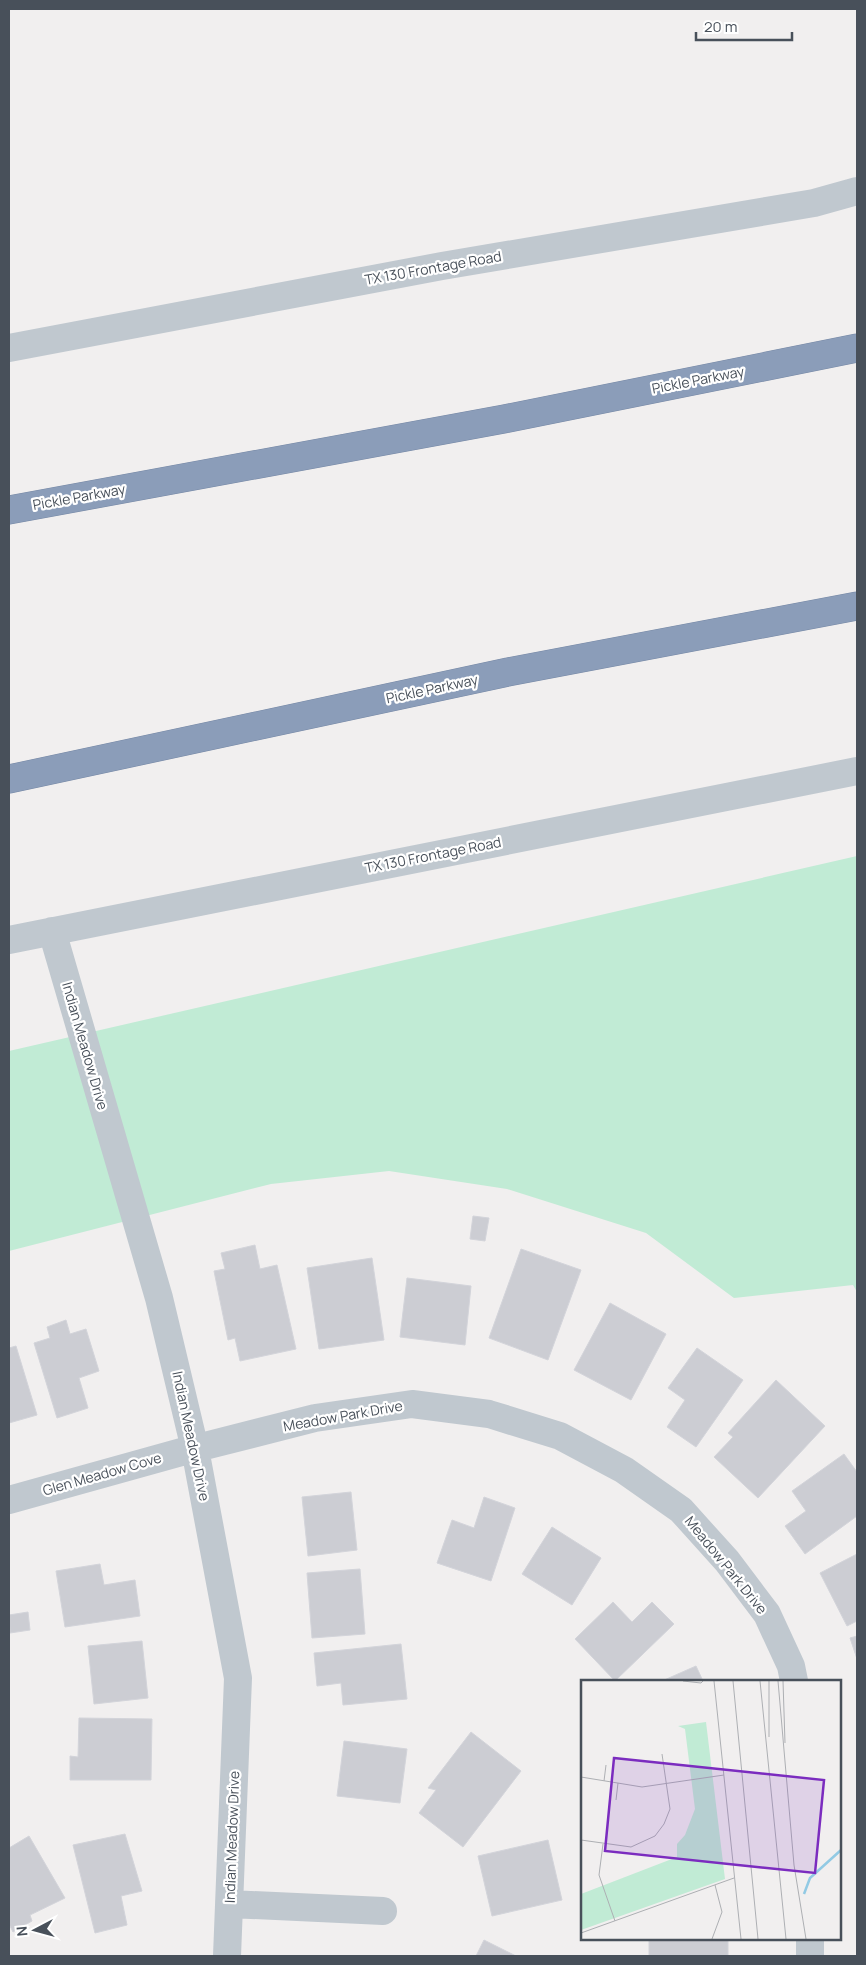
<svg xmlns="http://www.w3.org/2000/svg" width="866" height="1965" font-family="Manrope,sans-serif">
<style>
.green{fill:#c1ebd5}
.building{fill:#cccdd3;stroke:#d3d4da}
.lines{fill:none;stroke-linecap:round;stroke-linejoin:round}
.highway-casing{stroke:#7688a5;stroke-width:29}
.minor{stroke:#c0c8cf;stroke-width:28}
.highway{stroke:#8b9db9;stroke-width:28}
.labels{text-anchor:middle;stroke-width:4.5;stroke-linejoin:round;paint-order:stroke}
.street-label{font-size:14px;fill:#48505a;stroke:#fff}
.inset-river{fill:none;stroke:#92cae4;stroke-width:2.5}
.inset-road{fill:none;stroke:#adafb3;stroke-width:1}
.view{fill:#7b2cbf;fill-opacity:0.15;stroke:#7b2cbf;stroke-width:2.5}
.inset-edge{fill:none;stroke:#48505a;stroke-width:2.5}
</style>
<rect width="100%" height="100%" fill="#f1efef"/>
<path class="green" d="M857 856V1292L853 1285 734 1298 646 1233 507 1189 389 1171 271 1184 9 1251V1051Z"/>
<path class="building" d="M473 1216 489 1218 485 1241 470 1239Z
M255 1245 260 1269 277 1265 296 1349 240 1361 235 1338 228 1340 214 1271 225 1269 221 1253Z
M521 1249 581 1270 548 1360 489 1338Z
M372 1258 384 1340 319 1349 307 1268Z
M407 1278 471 1286 465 1345 400 1337Z
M610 1303 666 1334 631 1400 574 1370Z
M66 1320 70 1334 86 1329 99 1371 79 1378 88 1408 57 1418 34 1343 50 1338 47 1327Z
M16 1346 37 1415 9 1423V1348Z
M697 1348 743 1380 696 1447 667 1427 685 1400 668 1388Z
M776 1380 825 1426 758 1498 714 1457 733 1437 728 1433Z
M844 1454 857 1472V1516L805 1554 785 1526 806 1511 792 1491Z
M351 1492 357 1550 308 1556 302 1497Z
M484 1497 515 1508 491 1581 437 1563 452 1520 474 1528Z
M552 1527 601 1558 572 1605 522 1574Z
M857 1554V1621L847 1626 820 1573Z
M100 1564 104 1585 135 1580 140 1616 65 1627 56 1571Z
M360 1569 365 1634 312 1638 307 1573Z
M613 1602 632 1622 652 1602 674 1624 615 1681 575 1639Z
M28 1612 30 1630 10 1633 9 1615Z
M857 1636V1659L850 1638Z
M142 1641 148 1698 94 1704 88 1646Z
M401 1644 407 1699 343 1705 341 1683 317 1686 314 1653Z
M696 1666 703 1681H662Z
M79 1718 152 1719 151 1780H70V1756L78 1757Z
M471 1732 521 1771 463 1847 419 1813 436 1790 428 1788Z
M344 1741 407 1749 400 1803 337 1796Z
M125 1834 142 1891 121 1896 127 1925 95 1933 73 1845Z
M29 1836 65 1898 30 1915 32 1921 13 1932 9 1924V1848Z
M548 1840 562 1900 492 1916 478 1856Z
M649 1939H728V1956H649Z
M484 1940 516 1956H476Z"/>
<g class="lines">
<g class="highway-casing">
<path id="highway" d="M9 510 504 419 857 348
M9 779 508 672 857 606"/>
</g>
<path class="minor" d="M9 348 442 266 814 203 857 191
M52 931 159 1298 195 1449 238 1678 227 1956
M9 940 857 771
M9 1500 185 1451 315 1418 412 1404 489 1414 560 1436 624 1470 681 1510 727 1561 767 1614 791 1666 794 1681
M230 1904 383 1911
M810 1956V1939"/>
<use href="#highway" class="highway"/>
</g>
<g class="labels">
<g class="street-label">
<text transform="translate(433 268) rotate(-10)" y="5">TX 130 Frontage Road</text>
<text transform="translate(698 380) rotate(-11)" y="5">Pickle Parkway</text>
<text transform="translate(79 497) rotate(-10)" y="5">Pickle Parkway</text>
<text transform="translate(432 689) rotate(-12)" y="5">Pickle Parkway</text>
<text transform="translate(433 855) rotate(-11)" y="5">TX 130 Frontage Road</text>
<text transform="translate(85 1046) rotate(74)" y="5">Indian Meadow Drive</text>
<text transform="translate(343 1416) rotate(-10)" y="5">Meadow Park Drive</text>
<text transform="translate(191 1436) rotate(78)" y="5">Indian Meadow Drive</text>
<text transform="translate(102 1474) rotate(-16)" y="5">Glen Meadow Cove</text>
<text transform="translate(726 1565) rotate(51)" y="5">Meadow Park Drive</text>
<text transform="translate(232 1837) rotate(-88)" y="5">Indian Meadow Drive</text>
</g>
</g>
<g transform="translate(581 1680)">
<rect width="260" height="260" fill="#f1efef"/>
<path d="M125 42 144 199 0 250V214L96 177V164L104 155 114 129 104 49 97 46Z" fill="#c1ebd5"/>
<path class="inset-river" d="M223 214 229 198 260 170"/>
<path class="inset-road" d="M102 1 120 3 122 1M133 1 160 259M152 1 177 259M179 1 205 259M188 1V57M197 1 213 185 225 259M202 1 204 63M0 97 61 107 143 95M23 101 25 85M35 120 37 103M0 160 50 167 74 156 83 144 89 129 81 74M22 164 18 195 34 241M0 253 153 198M131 259 141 232 134 205"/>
<path class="view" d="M33 78 243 100 234 193 24 171Z"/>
<rect width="260" height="260" class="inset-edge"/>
</g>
<rect width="866" height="1965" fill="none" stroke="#48505a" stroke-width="20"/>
<g transform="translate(35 1930) rotate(264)" stroke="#ffffff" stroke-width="4" paint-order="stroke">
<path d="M0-4L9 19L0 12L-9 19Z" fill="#48505a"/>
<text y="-8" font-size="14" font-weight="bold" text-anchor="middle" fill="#48505a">N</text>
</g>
<path d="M696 32v8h96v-8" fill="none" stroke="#48505a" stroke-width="2.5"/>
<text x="704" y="32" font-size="15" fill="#48505a" stroke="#ffffff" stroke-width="4" paint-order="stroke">20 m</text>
</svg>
